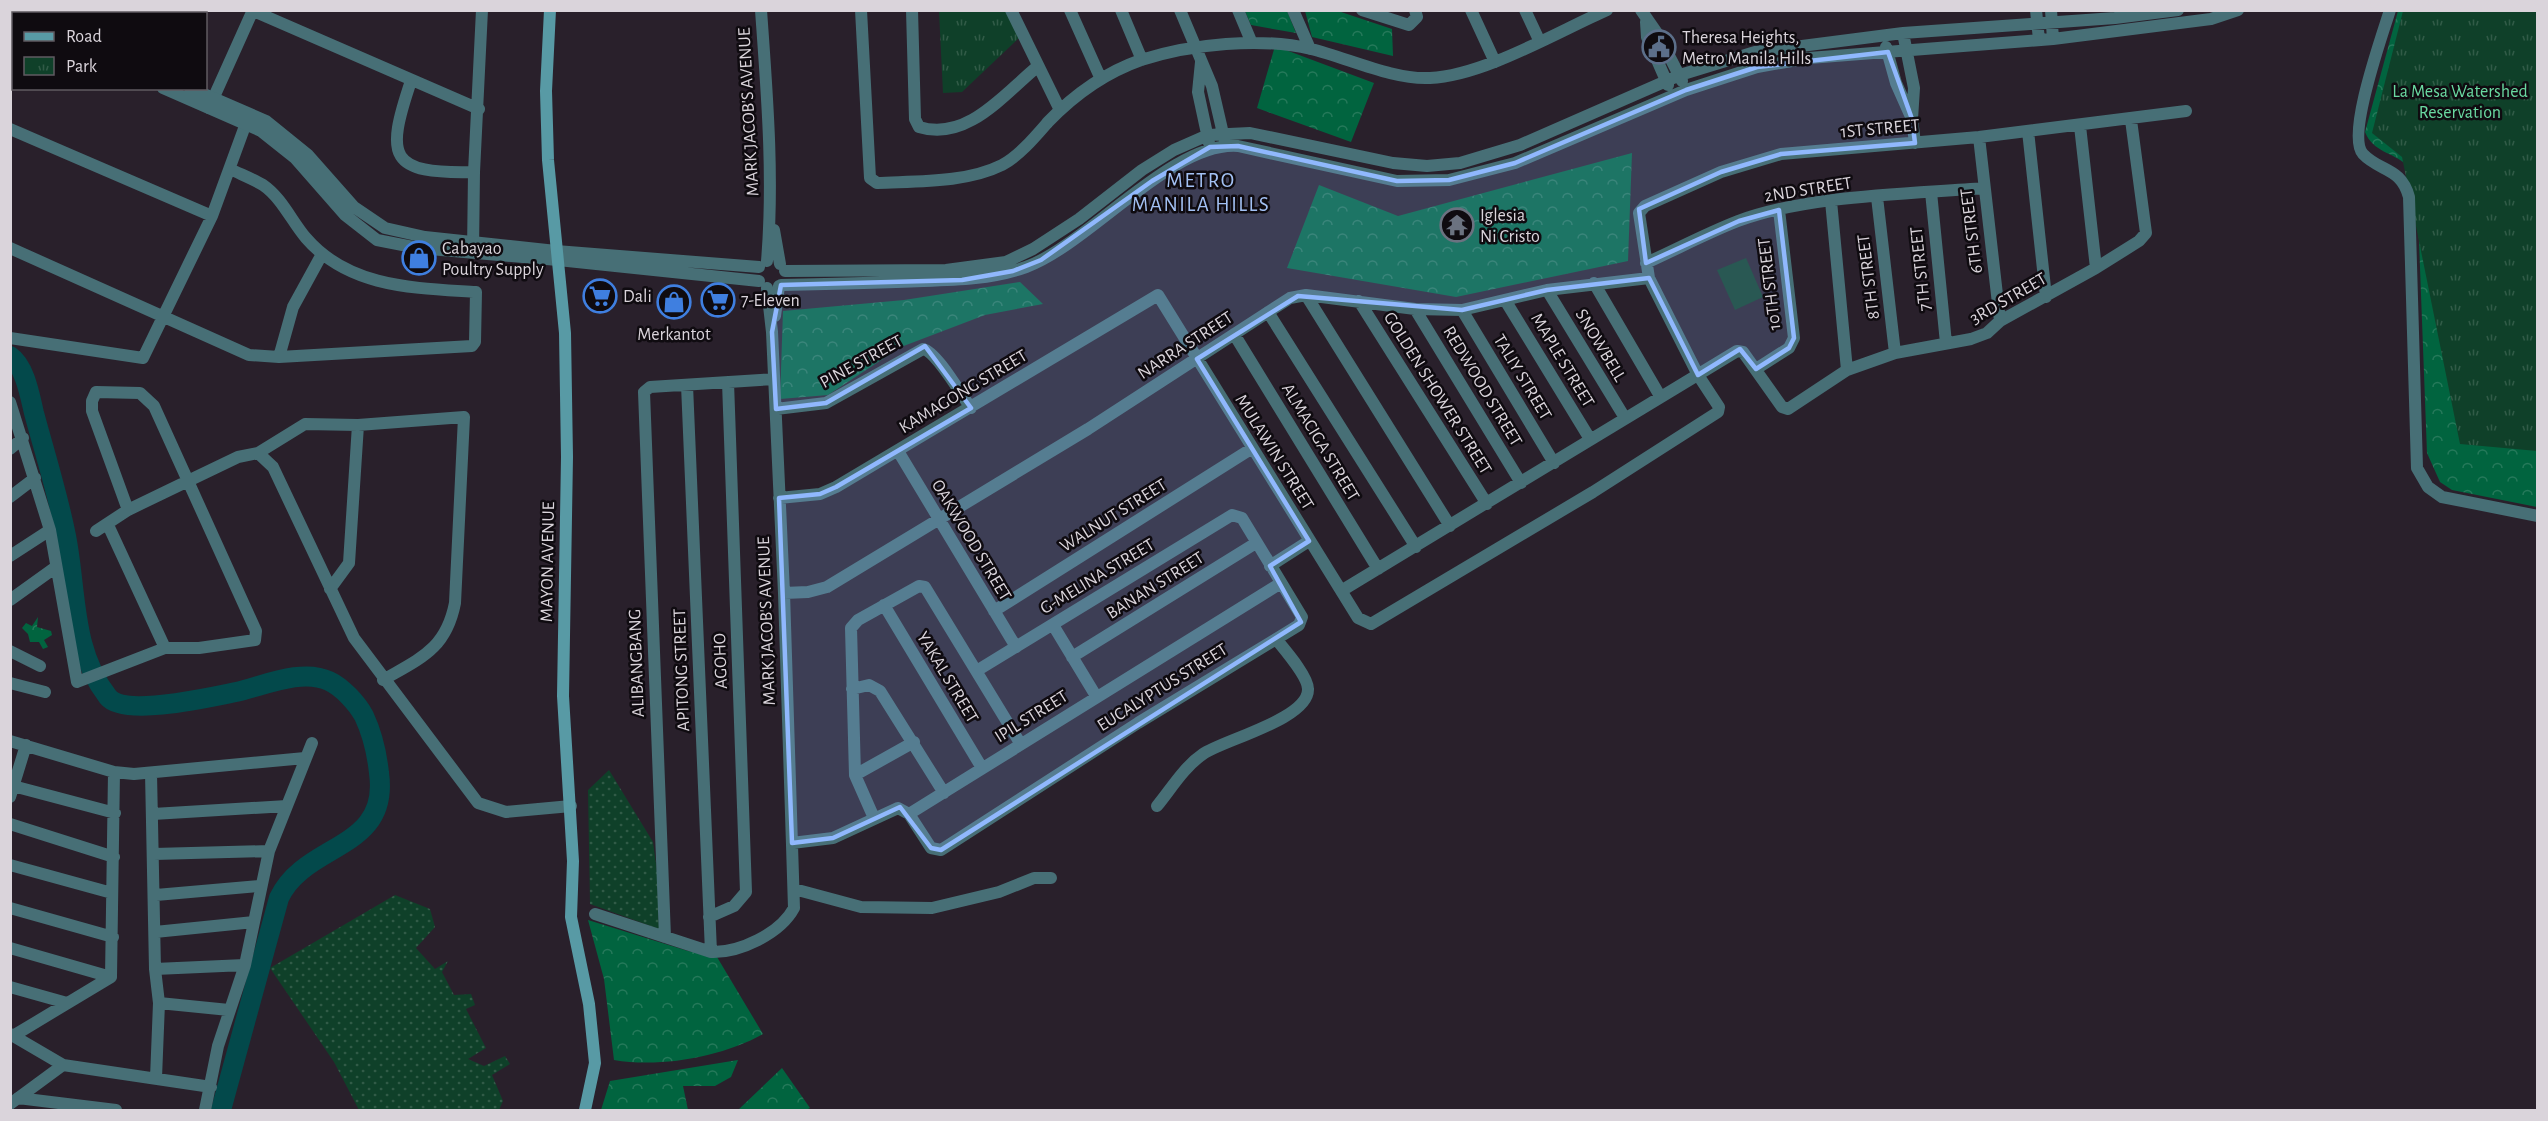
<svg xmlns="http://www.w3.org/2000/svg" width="2548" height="1121" font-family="'Alegreya Sans',sans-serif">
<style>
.grass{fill:url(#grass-dots)}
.forest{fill:url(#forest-crowns)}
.park{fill:url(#park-tufts)}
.garden{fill:#0f4029}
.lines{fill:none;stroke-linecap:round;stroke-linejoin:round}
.river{stroke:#03494b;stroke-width:20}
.minor{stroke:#476f76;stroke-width:12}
.tertiary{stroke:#476f76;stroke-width:12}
.secondary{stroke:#589aa5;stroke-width:12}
.marked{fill:#90b8fd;fill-opacity:0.2;stroke:#90b8fd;stroke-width:4.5;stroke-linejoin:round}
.labels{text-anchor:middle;stroke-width:5;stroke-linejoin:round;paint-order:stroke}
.poi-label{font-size:18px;fill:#dad4db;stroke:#0f0b10;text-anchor:start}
.park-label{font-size:18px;fill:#6ad9a1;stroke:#0f0b10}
.street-label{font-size:18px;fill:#dad4db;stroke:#0f0b10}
.quarter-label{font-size:21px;letter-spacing:1.5px;fill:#a3c1f4;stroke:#0f0b10}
</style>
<defs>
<pattern id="grass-dots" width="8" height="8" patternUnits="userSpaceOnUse" patternTransform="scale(1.5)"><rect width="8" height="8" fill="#0f4029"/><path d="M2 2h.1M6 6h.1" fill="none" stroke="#315b47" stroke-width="1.8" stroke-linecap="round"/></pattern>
<pattern id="forest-crowns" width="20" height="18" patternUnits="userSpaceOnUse" patternTransform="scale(1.5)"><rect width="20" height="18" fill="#01643f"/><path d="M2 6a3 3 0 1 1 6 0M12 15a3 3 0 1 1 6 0" fill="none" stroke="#25795a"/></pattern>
<pattern id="park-tufts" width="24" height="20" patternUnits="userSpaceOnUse" patternTransform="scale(1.5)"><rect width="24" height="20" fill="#0f4029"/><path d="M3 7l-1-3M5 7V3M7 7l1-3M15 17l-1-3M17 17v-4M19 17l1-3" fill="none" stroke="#315b47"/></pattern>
</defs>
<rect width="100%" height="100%" fill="#29202b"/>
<path class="grass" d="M609 770 653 842 657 871 659 929 590 904 588 790Z
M395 895 430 909 435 927 416 948 435 969 448 961 442 972 454 995 471 994 475 1005 466 1009 486 1048 468 1059 484 1066 505 1056 510 1064 492 1075 503 1101 499 1110H359L334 1062 270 968Z"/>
<path class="forest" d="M1245 11H1287L1296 33 1251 25Z
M1305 11H1338L1392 29 1393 56 1312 37Z
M2398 11H2537V507L2452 490 2440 482 2427 453 2417 188C2415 181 2412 170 2407 165 2392 152 2373 152 2365 132Z
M1275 46 1374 83 1351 142 1257 108Z
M1632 153 1628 261 1456 297 1287 268 1319 185 1398 216Z
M1020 282 1043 304 985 315 901 347 828 395 780 399 783 311 904 300Z
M38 617 37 627 51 631 52 635 44 640 48 647 43 649 39 642H30L28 634 22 628 26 623 32 626Z
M588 920 688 951 717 957 763 1034C722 1057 660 1068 614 1060L604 979Z
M738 1060 731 1077 715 1086H683L688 1110H601L610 1081Z
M782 1068 810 1108 806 1110H738Z"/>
<path class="park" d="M939 11H1006L1019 38 962 92 943 93Z
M2403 11H2537V451L2460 444 2402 157 2372 133Z"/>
<path class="garden" d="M1746 258 1763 297 1735 310 1717 270Z"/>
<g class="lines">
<path class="river" d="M10 356C25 366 30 396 34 413 45 454 58 495 66 536 77 591 71 650 108 697 124 717 211 697 236 692 263 686 302 668 329 681 342 687 357 703 364 716 372 733 377 754 379 773 390 851 305 842 279 898L221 1110"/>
<path class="minor" d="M251 10 479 109
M761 10C767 94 774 177 767 261
M861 10 870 178 877 183C917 181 966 183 1002 165 1019 156 1035 137 1048 122 1075 94 1104 73 1141 60 1191 44 1261 37 1311 49 1348 58 1393 80 1430 78 1483 76 1557 32 1607 10
M912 10 915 119 919 127C967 142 1004 94 1037 67
M1011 10 1060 110
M1070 10 1100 77
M1121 10 1142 60
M1180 10 1212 86 1224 138
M1238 10 1251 41
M1293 10 1310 49
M1362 10 1409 25 1417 17 1415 10
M1471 10 1495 62
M1525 10 1539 40
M1641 10 1659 36 1682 81
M2036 10 2039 40
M2051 10 2053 39
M2390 10C2382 36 2346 136 2363 154 2380 172 2401 167 2409 197L2417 468 2428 487 2442 497 2538 516
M1646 22 1647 37 1668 85
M1903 33 1914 88 1912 119 1915 143
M1886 47 1896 83 1912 119
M1201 62 1198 92 1209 143
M411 81C385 158 389 174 474 172
M209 108 253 10
M2080 126 2096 268
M10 129 212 216
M2028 131 2046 297
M1979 137 2000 321
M1931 192 1946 343
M1877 197 1895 353
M1831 201 1847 370
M774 230 780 264
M10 248 249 355 279 357 472 346 475 342 476 292C415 288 349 288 306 238 292 222 282 198 263 185 253 179 240 174 230 169
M556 251 759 267
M473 252 474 172 482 10
M558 260 759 281
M1646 263C1677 249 1707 233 1738 221 1808 195 1909 194 1984 188
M785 271 946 270 1006 262 1033 249 1079 219 1142 170 1174 150 1208 135 1250 133 1393 163 1427 166 1460 163 1520 145 1680 75 1755 52 1903 33 2115 18 2178 10
M1594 283 1660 396
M781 285C828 284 875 283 923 281 957 280 993 279 1026 267 1089 244 1172 141 1238 146L1397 181 1449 180 1515 163 1686 90 1757 67 1809 58 2053 39 2211 19 2238 10
M1547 290 1625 418
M1306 295 1450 526
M1505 300 1590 439
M1359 301 1487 504
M1415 309 1521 483
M1462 310 1554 463
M1268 312 1416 547
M775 316 779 286
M1234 334 1378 569
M10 338 143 358 212 216 249 115
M279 357 293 307 322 254
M1756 369 1789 348 1794 338 1779 210
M687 385 711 952
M10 402 50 530 77 682 165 648H199L255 640 256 631 154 406 140 393 96 392 92 401V411L128 510
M776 409 826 403 923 349C937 352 961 395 971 408
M10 449 23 438
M898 451 1016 647
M258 453 273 467 354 638 478 803 506 812 571 806
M10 497 35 478
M779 498 820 494 836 487 1158 295 1358 618 1371 624 1593 492 1718 412 1719 407 1698 375 1649 278 1639 213 1645 206 1721 172 1781 154 1979 137 2186 111
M108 525 165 648
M96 531 128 510 188 481 238 457 258 453 305 424 358 425 464 417 455 603C446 649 421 658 383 680
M10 556 50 530
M1270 566 1309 541
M330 589 349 563 358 425
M1341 591 1737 351 1743 352 1782 407 1788 409 1847 370 1895 353 1971 339 1987 333 2000 321 2096 268 2139 241 2146 233 2131 120
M784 593 808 592 827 587 1088 429 1290 298 1306 295 1415 309 1462 310 1547 290 1649 278
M10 600 56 567
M884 605 982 768
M994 611 1251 449
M1053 625 1096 696
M10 651 40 666
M1072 657 1256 543
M10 683 45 692
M852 689 869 685 880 691 944 793
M10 741 114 772 134 774 305 758
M151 773 155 969 159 1003 156 1078
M855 775 914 742
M13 786 115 813
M10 797 26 745
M1157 806C1171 789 1184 767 1203 754 1223 740 1309 719 1308 689 1308 676 1284 649 1276 639
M153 814 287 806
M909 814 931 848 941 850 1138 723 1299 625 1302 617 1242 518 1232 515 978 670
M874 818 855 775 851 628 858 620 919 586 925 587 1020 743
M10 824 114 857
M792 843 833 838 898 808 909 814 1281 583
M154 854 269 851
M10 865 112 893
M794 889 861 907 932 908 999 892 1034 878H1051
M156 895 259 886
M10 908 113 937
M595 914 711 952C739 953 780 934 794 908L784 593 772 332 767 288
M709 917 734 906 746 892 728 382
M155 932 254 922
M665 937 644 392 650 387 774 379
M10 948 111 977
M155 969 245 965
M10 987 67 1003
M159 1003 229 1010
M10 1034 63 1065 211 1087
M13 1036 111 977 114 772
M18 1098 116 1110
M10 1104 63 1065
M205 1110 218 1046 245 965 269 851 312 743"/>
<path class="tertiary" d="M10 11 16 14
M10 25 14 26
M163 88 261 131 295 158 345 215 377 240 418 248 558 260
M190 88 266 121 308 155 354 207 385 228 425 237 556 251"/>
<path class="secondary" d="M550 10 546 91 548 160 565 333 567 457 563 696 573 861 571 917 589 1004 595 1063 585 1110"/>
</g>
<path class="marked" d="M1888 52 1912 119 1915 143 1781 154 1721 172 1639 209 1646 263 1739 221 1779 210 1794 338 1789 348 1756 369 1740 349 1698 375 1649 278 1547 290 1462 310 1298 296 1197 359 1309 541 1270 566 1301 622 941 850 931 848 900 807 833 838 792 843 779 498 820 494 836 487 971 408 925 346 826 403 776 409 772 332 781 285 962 280 1013 271 1041 260 1152 181 1210 147 1238 146 1397 181 1449 180 1515 163 1686 90 1757 67Z"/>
<defs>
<g id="civic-ring" transform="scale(1.725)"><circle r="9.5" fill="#0f0b10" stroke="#5c6f8a" stroke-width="1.5"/><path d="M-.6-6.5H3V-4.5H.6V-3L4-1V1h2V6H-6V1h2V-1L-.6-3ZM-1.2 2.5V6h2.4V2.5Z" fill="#5c6f8a"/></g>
<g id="temple-ring" transform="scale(1.725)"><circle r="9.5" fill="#0f0b10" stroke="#6b7280" stroke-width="1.5"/><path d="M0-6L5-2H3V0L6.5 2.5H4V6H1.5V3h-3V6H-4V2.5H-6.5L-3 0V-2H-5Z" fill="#6b7280"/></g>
<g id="shop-ring" transform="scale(1.725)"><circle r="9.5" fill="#0f0b10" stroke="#3f7fe0" stroke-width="1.5"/><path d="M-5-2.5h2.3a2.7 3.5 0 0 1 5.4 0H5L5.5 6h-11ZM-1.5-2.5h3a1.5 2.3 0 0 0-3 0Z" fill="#3f7fe0"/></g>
<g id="supermarket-ring" transform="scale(1.725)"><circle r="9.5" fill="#0f0b10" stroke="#3f7fe0" stroke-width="1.5"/><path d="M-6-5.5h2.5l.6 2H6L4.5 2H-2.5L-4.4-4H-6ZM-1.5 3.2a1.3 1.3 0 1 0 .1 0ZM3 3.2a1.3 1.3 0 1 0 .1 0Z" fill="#3f7fe0"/></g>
</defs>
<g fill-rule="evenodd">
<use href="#civic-ring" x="1659" y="47"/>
<use href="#temple-ring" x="1457" y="225"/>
<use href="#shop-ring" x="419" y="258"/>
<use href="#supermarket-ring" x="600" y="296"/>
<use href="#supermarket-ring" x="718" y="300"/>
<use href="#shop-ring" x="674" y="302"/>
</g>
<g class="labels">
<g class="poi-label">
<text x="1682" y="43">Theresa Heights,<tspan x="1682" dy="21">Metro Manila Hills</tspan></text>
<text x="1480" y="221">Iglesia<tspan x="1480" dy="21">Ni Cristo</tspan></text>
<text x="442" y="254">Cabayao<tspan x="442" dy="21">Poultry Supply</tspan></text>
<text x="623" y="302">Dali</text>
<text x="741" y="306">7-Eleven</text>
<text x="674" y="340" text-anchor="middle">Merkantot</text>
</g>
<g class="park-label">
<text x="2460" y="97">La Mesa Watershed<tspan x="2460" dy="21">Reservation</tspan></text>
</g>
<g class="street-label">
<text transform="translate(748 112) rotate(-93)" y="6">MARK JACOB'S AVENUE</text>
<text transform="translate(1880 128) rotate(-5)" y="6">1ST STREET</text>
<text transform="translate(1808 189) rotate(-9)" y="6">2ND STREET</text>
<text transform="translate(1971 231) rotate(-97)" y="6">6TH STREET</text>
<text transform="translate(1920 269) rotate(-96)" y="6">7TH STREET</text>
<text transform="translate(1868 277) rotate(-97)" y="6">8TH STREET</text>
<text transform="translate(1769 284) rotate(-97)" y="6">10TH STREET</text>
<text transform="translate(2008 298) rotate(-30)" y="6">3RD STREET</text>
<text transform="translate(1185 345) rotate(-33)" y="6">NARRA STREET</text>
<text transform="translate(1601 345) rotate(59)" y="6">SNOWBELL</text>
<text transform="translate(1563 360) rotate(59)" y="6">MAPLE STREET</text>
<text transform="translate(861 361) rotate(-29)" y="6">PINE STREET</text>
<text transform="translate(1523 377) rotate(59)" y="6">TALIY STREET</text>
<text transform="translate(1483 386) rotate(59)" y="6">REDWOOD STREET</text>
<text transform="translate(963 391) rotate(-31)" y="6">KAMAGONG STREET</text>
<text transform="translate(1438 393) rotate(58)" y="6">GOLDEN SHOWER STREET</text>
<text transform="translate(1321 442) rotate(59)" y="6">ALMACIGA STREET</text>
<text transform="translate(1275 452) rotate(58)" y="6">MULAWIN STREET</text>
<text transform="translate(1113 515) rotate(-32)" y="6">WALNUT STREET</text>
<text transform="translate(972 540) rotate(59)" y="6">OAKWOOD STREET</text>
<text transform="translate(547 562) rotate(-89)" y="6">MAYON AVENUE</text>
<text transform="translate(1097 576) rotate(-31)" y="6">G-MELINA STREET</text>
<text transform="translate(1155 585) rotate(-32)" y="6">BANAN STREET</text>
<text transform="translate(766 621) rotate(-92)" y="6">MARK JACOB'S AVENUE</text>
<text transform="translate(720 661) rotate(-92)" y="6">AGOHO</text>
<text transform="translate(636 663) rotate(-92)" y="6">ALIBANGBANG</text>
<text transform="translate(681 670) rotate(-92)" y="6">APITONG STREET</text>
<text transform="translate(948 677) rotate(59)" y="6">YAKAL STREET</text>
<text transform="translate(1162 687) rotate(-32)" y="6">EUCALYPTUS STREET</text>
<text transform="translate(1031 716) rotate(-32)" y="6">IPIL STREET</text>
</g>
<g class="quarter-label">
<text x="1201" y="187">METRO<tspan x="1201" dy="24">MANILA HILLS</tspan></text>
</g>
</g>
<rect width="2548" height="1121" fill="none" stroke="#dad4db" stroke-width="24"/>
<rect x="12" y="12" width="195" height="78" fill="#0f0b10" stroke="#605b61" stroke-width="1.5"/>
<rect x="24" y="32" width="30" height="9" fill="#589aa5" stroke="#605b61" stroke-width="1.5"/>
<text x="66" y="42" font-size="18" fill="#dad4db">Road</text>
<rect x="24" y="57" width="30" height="18" fill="url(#park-tufts)" stroke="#605b61" stroke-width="1.5"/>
<text x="66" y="72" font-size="18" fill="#dad4db">Park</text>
</svg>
